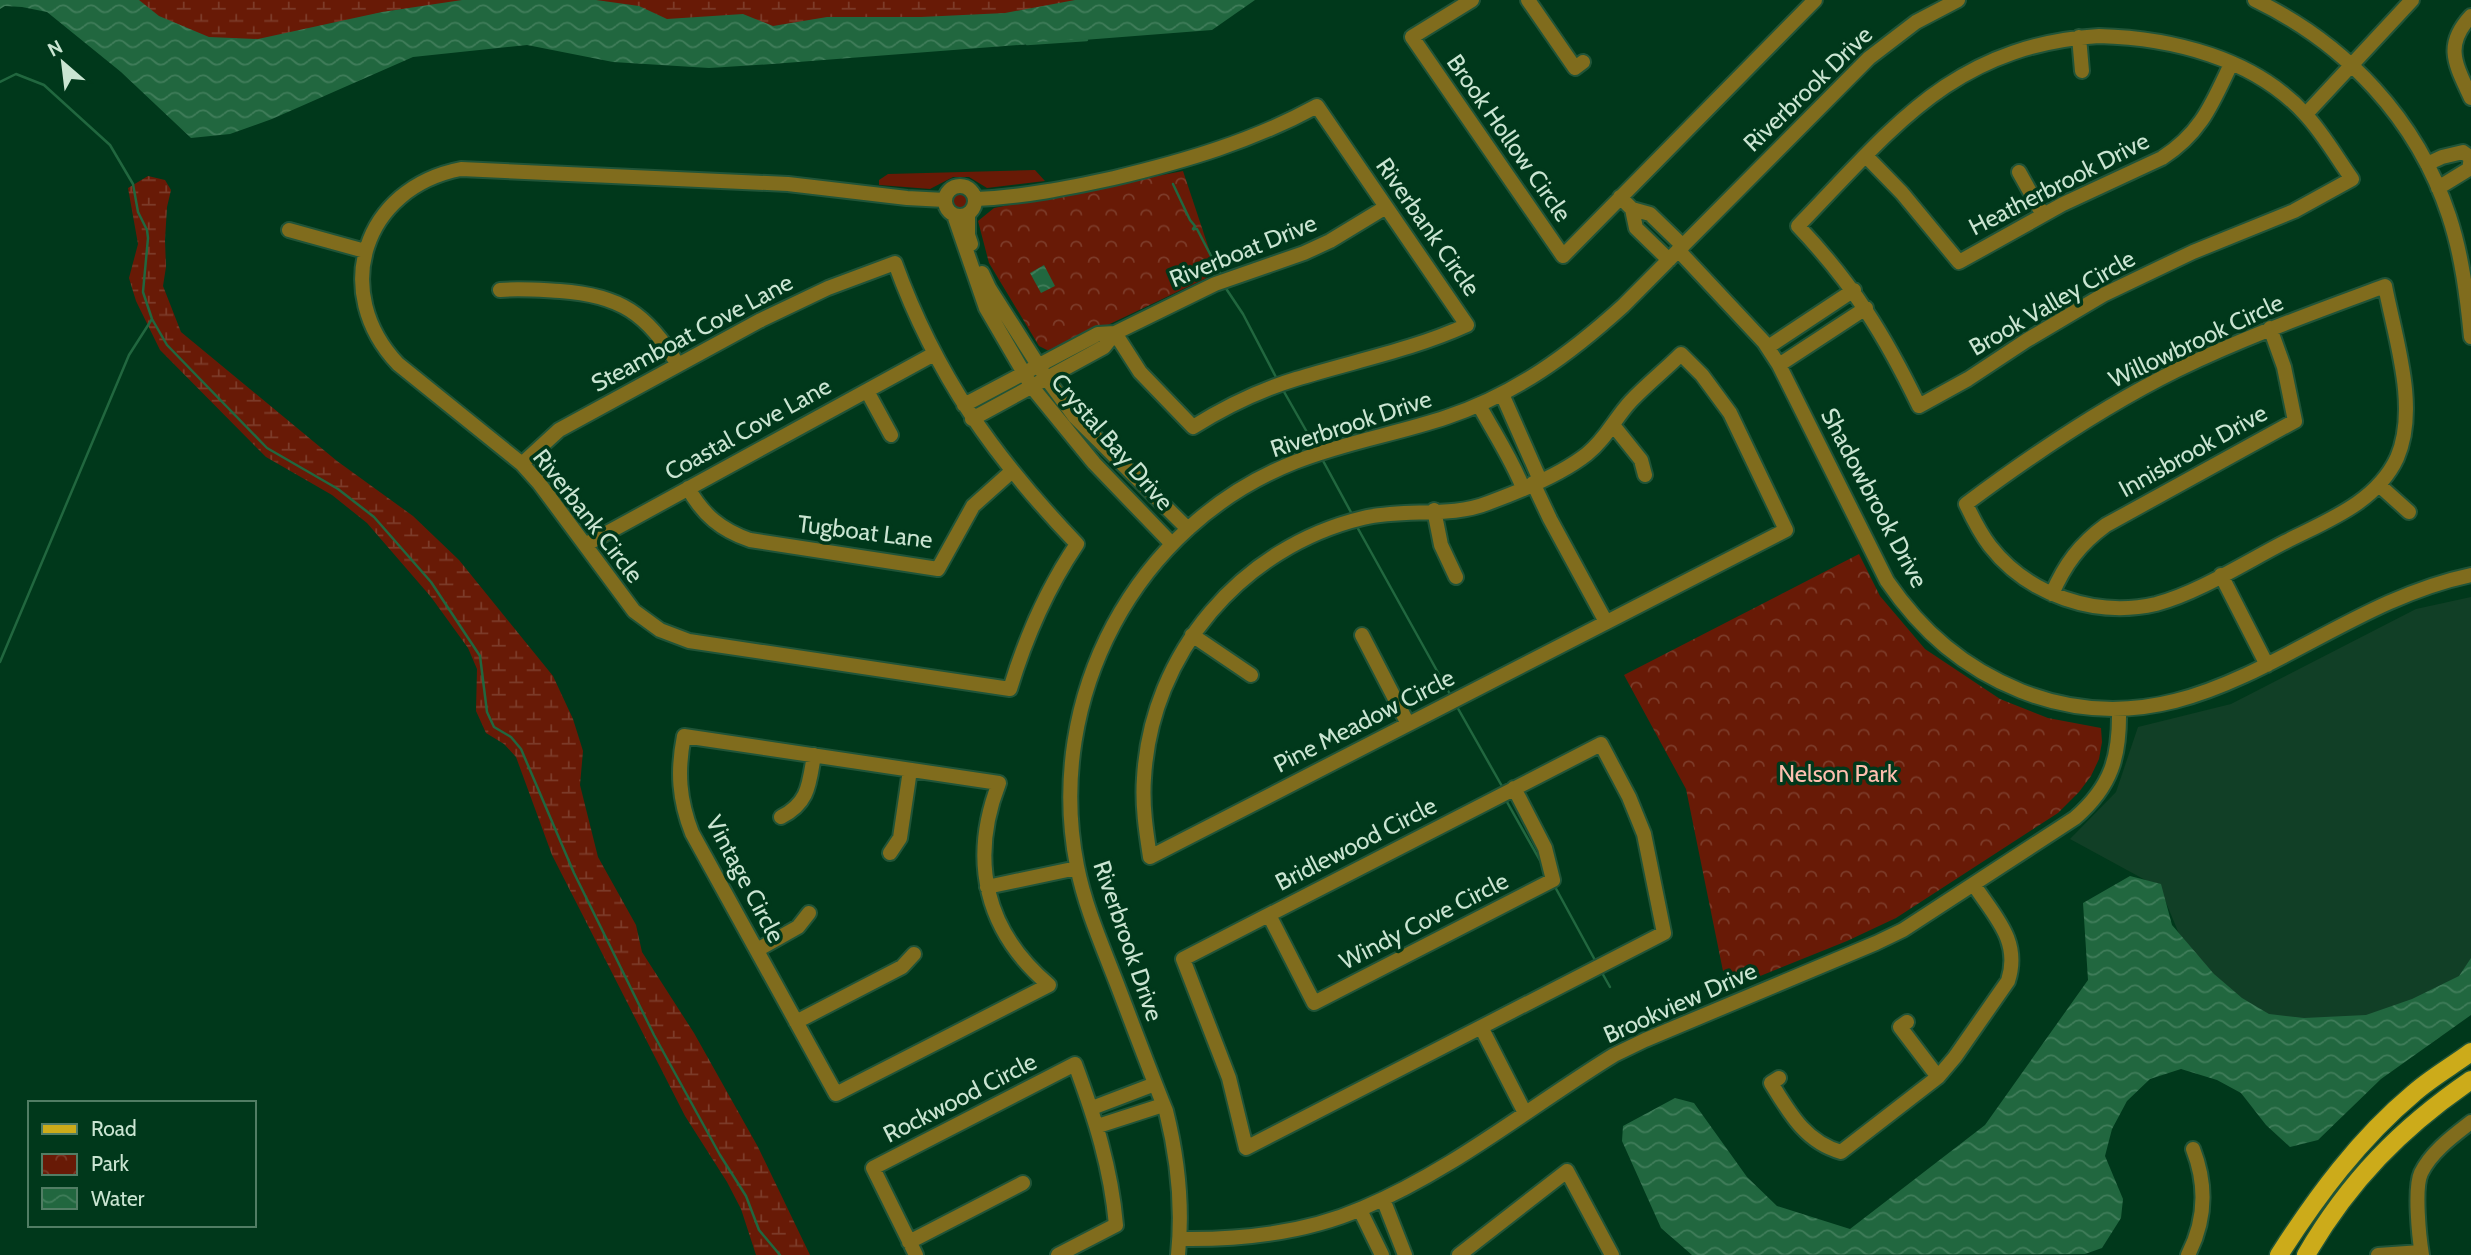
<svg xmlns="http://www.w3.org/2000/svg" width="2471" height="1255" font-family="Cabin,sans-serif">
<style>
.built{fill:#113f26}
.grass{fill:#681a06}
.wetland{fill:url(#wetland-marsh)}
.park{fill:url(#park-crowns)}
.water{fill:url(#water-waves)}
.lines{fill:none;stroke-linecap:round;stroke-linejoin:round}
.stream{stroke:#21673f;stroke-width:2.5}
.minor-casing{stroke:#205438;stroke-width:18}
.major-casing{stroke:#205438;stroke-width:21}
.minor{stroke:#806c1d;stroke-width:14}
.major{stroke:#ccab1a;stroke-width:18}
.labels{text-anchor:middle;stroke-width:7;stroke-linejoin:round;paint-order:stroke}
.street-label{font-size:24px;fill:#cae5d2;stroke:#00381b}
.park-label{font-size:24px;fill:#fdbfaf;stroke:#00381b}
</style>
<defs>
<pattern id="wetland-marsh" width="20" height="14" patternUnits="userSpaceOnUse" patternTransform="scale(1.75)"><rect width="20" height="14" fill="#681a06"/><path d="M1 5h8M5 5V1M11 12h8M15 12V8" fill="none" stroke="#7c3b29"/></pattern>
<pattern id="park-crowns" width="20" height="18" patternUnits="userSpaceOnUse" patternTransform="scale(1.75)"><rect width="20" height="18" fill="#681a06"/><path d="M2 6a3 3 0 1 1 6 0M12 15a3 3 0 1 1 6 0" fill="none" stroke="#7c3b29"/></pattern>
<pattern id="water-waves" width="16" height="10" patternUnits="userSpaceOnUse" patternTransform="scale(1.75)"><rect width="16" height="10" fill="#21673f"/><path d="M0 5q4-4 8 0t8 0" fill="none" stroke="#407d5a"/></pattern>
</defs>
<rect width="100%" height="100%" fill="#00381b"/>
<path class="built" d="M2471 597V972L2406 1023 2264 1019 2194 970 2160 888 2070 839 2116 792 2138 727 2231 704 2416 609Z"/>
<path class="grass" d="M1035 170 1045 181 987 188 969 177H953L930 189 879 185V180L888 174Z
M948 200a13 13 0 1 1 26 0a13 13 0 1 1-26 0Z"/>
<path class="wetland" d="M116 0H1122L1103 9 824 31 485 7 230 64Z
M148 176 165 180 171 190 167 207 165 240 166 267 163 286 181 332 337 461 413 516 459 560 553 676 573 719 583 751 580 785 598 857 636 925 642 952 694 1033 758 1147 810 1255H756L741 1209 727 1182 685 1116 552 855 516 757 504 744 486 733 476 711 477 669 468 648 431 597 367 523 332 495 266 457 160 350 136 301 129 278 138 244 128 188Z"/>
<path class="park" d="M1183 171 1217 273 1051 352 1039 346 989 263 978 221 994 208Z
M1859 554 1880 596 1925 649 2000 699 2048 718 2101 728 2102 742 2099 759 2091 776 2079 792 2058 813 1896 918 1847 941 1733 987 1723 971 1686 789 1624 675Z"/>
<path class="water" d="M0 0H139L159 16 209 37 258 39 382 12 462 0H596L639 6 667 19 743 14 773 26 827 17H921L1005 13 1075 0H1255L1212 30 772 64 709 68 613 62 527 45 413 57 272 119 230 134 191 138 121 72 47 12 22 7 5 6 0 9Z
M1044 265 1055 286 1041 293 1030 273Z
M2130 876 2161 884 2172 925 2214 974 2242 998 2269 1014 2304 1018 2366 1015 2412 999 2459 976 2471 958V1015L2381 1079 2318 1140 2290 1147 2266 1125 2241 1093 2217 1080 2181 1069 2150 1079 2127 1101 2112 1129 2105 1156 2123 1199 2121 1218 2102 1248 2085 1254 1692 1255 1661 1228 1622 1141 1623 1126 1675 1098 1694 1103 1747 1177 1777 1206 1850 1229 1985 1125 2088 980 2083 903Z"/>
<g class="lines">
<path class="stream" d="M1027 44 1087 40
M0 82 16 74 44 85 110 145 133 184 138 212 147 230 148 238 143 292 152 319 167 345 267 448 338 489 374 517 431 582 480 656 487 712 494 727 511 737 521 749 574 873 654 1035 720 1155 746 1196 759 1230 780 1255
M1173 184 1190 220 1195 226 1193 229H1197L1221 275
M1225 287 1243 314 1278 381
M1283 390 1316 448
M1321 457 1353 516
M1356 525 1451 696
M0 662 129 355 152 319
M1456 705 1503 788
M1508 797 1507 802 1542 864
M1554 885 1596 962
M1601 971 1610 987"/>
<g class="minor-casing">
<path id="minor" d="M1472 0 1412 37 1563 256 1815 0
M1528 0 1575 68 1583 62
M2255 0C2346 44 2417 119 2449 216 2462 255 2467 297 2471 337
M2471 16C2443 46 2456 65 2471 98
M2099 36C2172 38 2254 58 2305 114 2323 133 2337 158 2352 179L2294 211 2193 252 2103 295 2027 340 1968 379 1919 406C1884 334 1853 284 1798 226 1893 128 1952 46 2099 36Z
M2079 37 2082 71
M2306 114 2412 0
M1866 156 1902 193 1959 262 2063 204 2162 158C2201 133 2212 104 2231 64
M2427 164 2442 157 2463 152 2471 158
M2019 172 2043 215
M945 201a15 15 0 1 1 30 0a15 15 0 1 1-30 0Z
M2438 188 2469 169 2471 158
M1620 197 1632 209 1650 214 1683 246
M976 199C1023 197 1068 188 1114 178 1185 161 1253 141 1317 106L1467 325C1412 350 1354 361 1296 379 1260 390 1225 407 1193 427L1140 372 1115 333
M1632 209 1636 228 1669 260
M968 214V235L971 244
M954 215 986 308 1032 387 1094 463 1172 544
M289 230 365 251
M1678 250 1764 342 1779 365 1887 581C1922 632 1964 668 2021 691 2198 761 2312 608 2471 575
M982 273 989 288 1047 379 1075 417 1188 529
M2385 286C2395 338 2419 408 2397 458 2376 503 2326 521 2285 542 2246 562 2198 593 2156 604 2096 618 2028 595 1990 546 1980 533 1973 519 1966 504 2033 454 2102 407 2177 370 2245 337 2315 312 2385 286Z
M500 290C520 288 540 290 560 291 620 295 648 314 678 365
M1768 347 1854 290
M1681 354 1702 375 1730 413 1786 530 1150 857C1146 831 1142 805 1144 778 1151 653 1242 547 1363 518 1404 508 1451 518 1488 503 1518 492 1563 473 1587 454 1606 439 1615 418 1631 401 1647 384 1665 370 1681 354Z
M1779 365 1866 308
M867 391 891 435
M1502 394 1540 480
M964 405 1098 334 1115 333 1215 284 1304 253 1330 241 1386 207
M1479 405C1494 433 1511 458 1523 488
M972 419 1104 347 1115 333
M1613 425 1641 460 1645 475
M522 464 559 430 761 320 828 288 895 263C936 376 994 457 1077 544 1046 590 1026 636 1010 689L689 641 660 630 634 611 539 483 522 464 398 364C330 292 363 188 461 169L788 184 907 198 945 200
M1533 483 1550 519 1606 622
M2379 485 2409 512
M688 488C703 515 721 530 750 540L938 569 973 506 1011 472
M1434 510 1441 545 1456 577
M585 545 934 354
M2221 575 2267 665
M2052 594C2065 564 2080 544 2106 525L2295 421 2284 367 2270 328
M1192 635 1251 675
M1362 635 1408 724
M684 736 999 783C969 860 985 931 1049 985L836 1094 692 833C679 800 677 771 684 736Z
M1601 744 1629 797 1644 834 1664 933 1246 1148 1229 1078 1183 959Z
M781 817C809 803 809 784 814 755
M890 853 900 838 910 770
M987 887 1077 868
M1269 915 1314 1003 1553 880 1545 848 1514 788
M757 950 798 927 809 913
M796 1022 902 967 914 954
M1907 1022 1900 1027 1938 1077
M1481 1027 1525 1113
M1779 1078 1771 1083C1789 1112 1805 1142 1841 1152L1938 1077 1955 1057 2008 981C2021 941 1995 917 1974 885
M1092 1108 1155 1084
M1098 1126 1163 1105
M1383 1199 1405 1255
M1360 1210 1382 1255
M1180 1239C1241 1240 1306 1233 1363 1208 1453 1170 1531 1106 1614 1055L1645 1040 1876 943 1903 930 2075 818C2112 786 2120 756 2119 709
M909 1242 1023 1183
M916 1255 873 1168 1075 1064C1095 1118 1111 1168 1116 1225L1058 1255
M1178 1255C1183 1206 1178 1159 1166 1111 1149 1069 1133 1026 1117 984 1102 945 1085 907 1077 866 1044 698 1135 525 1295 462 1345 442 1397 434 1447 417 1516 394 1570 354 1623 306L1869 58 1916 22 1958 0
M1459 1255 1567 1171 1612 1255
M2188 1255C2206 1220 2207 1185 2193 1149
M2378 1255 2421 1252
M2422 1255C2419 1237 2414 1188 2421 1173 2431 1152 2453 1136 2471 1122"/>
</g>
<g class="major-casing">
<path id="major" d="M2279 1255C2317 1196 2359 1139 2414 1093 2431 1078 2452 1066 2471 1052
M2306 1255C2349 1181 2401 1128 2471 1080"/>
</g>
<use href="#minor" class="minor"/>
<use href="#major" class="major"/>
</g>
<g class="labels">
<g class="street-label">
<text transform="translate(1808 89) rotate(-44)" y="8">Riverbrook Drive</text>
<text transform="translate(1509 138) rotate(55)" y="8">Brook Hollow Circle</text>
<text transform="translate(2059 184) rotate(-27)" y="8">Heatherbrook Drive</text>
<text transform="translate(1428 227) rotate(55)" y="8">Riverbank Circle</text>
<text transform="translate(1243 251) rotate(-22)" y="8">Riverboat Drive</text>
<text transform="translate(2052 303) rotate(-30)" y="8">Brook Valley Circle</text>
<text transform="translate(692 333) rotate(-28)" y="8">Steamboat Cove Lane</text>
<text transform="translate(2196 341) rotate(-25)" y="8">Willowbrook Circle</text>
<text transform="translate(1351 424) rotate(-18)" y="8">Riverbrook Drive</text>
<text transform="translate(748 429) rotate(-29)" y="8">Coastal Cove Lane</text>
<text transform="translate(1112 442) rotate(49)" y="8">Crystal Bay Drive</text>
<text transform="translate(2193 451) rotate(-29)" y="8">Innisbrook Drive</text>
<text transform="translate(1874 498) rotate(62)" y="8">Shadowbrook Drive</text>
<text transform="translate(588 516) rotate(52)" y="8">Riverbank Circle</text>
<text transform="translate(865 532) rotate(7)" y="8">Tugboat Lane</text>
<text transform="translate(1364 721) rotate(-27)" y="8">Pine Meadow Circle</text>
<text transform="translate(1356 844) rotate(-27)" y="8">Bridlewood Circle</text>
<text transform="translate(745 879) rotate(62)" y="8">Vintage Circle</text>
<text transform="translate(1424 921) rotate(-27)" y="8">Windy Cove Circle</text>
<text transform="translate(1128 941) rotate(71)" y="8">Riverbrook Drive</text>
<text transform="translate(1680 1003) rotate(-24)" y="8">Brookview Drive</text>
<text transform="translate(960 1098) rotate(-27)" y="8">Rockwood Circle</text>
</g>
<g class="park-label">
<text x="1838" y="782">Nelson Park</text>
</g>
</g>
<rect x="28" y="1101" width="228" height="126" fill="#00381b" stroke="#517d64" stroke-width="2"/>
<rect x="42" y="1124" width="35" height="10" fill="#ccab1a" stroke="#517d64" stroke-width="2"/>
<text x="91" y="1136" font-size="21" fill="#cae5d2">Road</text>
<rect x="42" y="1154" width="35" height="21" fill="url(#park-crowns)" stroke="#517d64" stroke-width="2"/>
<text x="91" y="1171" font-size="21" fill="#cae5d2">Park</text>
<rect x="42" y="1188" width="35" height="21" fill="url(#water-waves)" stroke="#517d64" stroke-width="2"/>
<text x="91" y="1206" font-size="21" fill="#cae5d2">Water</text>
<g transform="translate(63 63) rotate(332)" stroke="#00381b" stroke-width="5" paint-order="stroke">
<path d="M0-5L12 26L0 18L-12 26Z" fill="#cae5d2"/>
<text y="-10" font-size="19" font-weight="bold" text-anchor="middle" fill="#cae5d2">N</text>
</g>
</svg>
